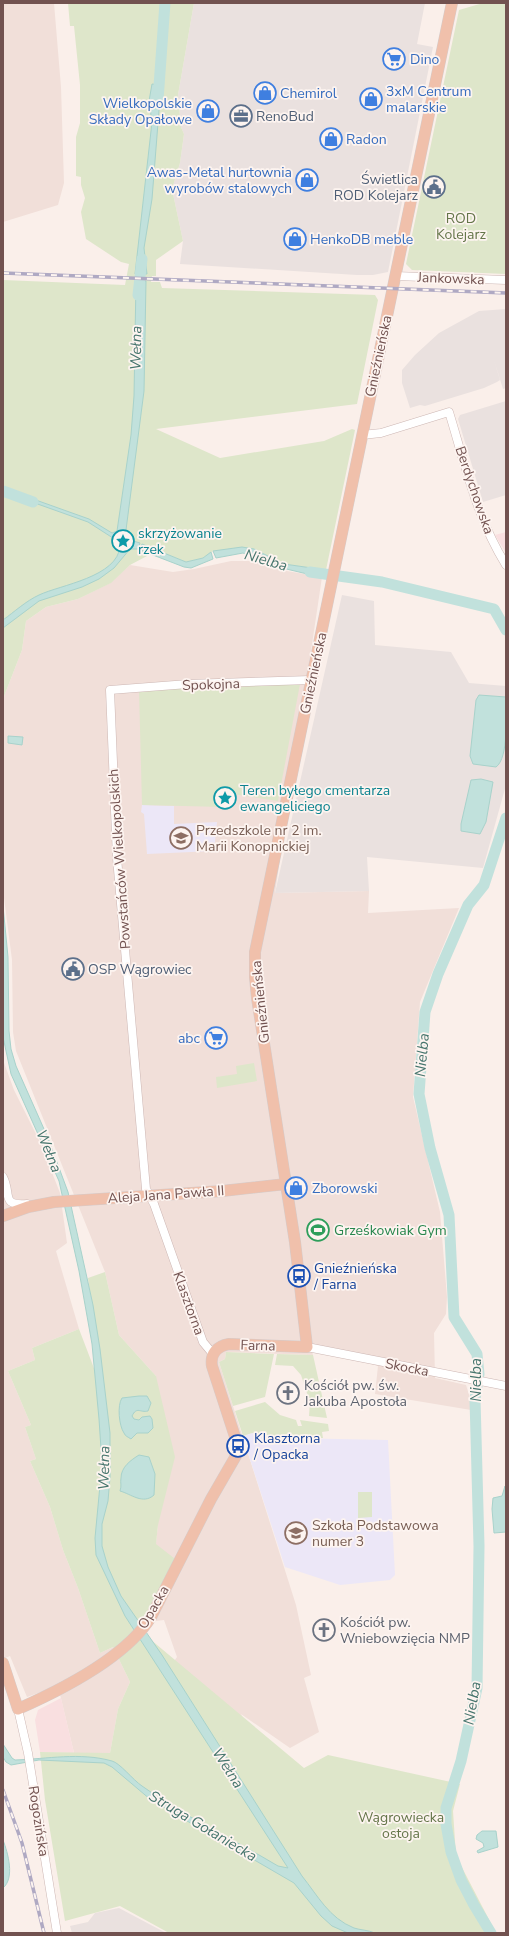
<svg xmlns="http://www.w3.org/2000/svg" width="509" height="1936" font-family="'Nunito Sans',sans-serif">
<style>
.residential{fill:#f1dfd9}
.commercial{fill:#f9dfe0}
.industrial{fill:#eae1df}
.education{fill:#ece7f7}
.green{fill:#dee6ca}
.water{fill:#c1e1dc;stroke:#a8d2cb}
.lines{fill:none;stroke-linecap:round;stroke-linejoin:round}
.river{stroke:#c1e1dc;stroke-width:11}
.minor-casing{stroke:#cdb7b4;stroke-width:9}
.major-casing{stroke:#d5cbca;stroke-width:12}
.minor{stroke:#fff;stroke-width:8}
.major{stroke:#f0c0ab;stroke-width:11}
.rail-casing{stroke:#afa9c3;stroke-width:3.5}
.rail{stroke:#fdf4f0;stroke-width:2;stroke-dasharray:6;stroke-linecap:butt}
.labels{text-anchor:middle;stroke-width:3.5;stroke-linejoin:round;paint-order:stroke}
.shop-label{font-size:14px;fill:#366cbe;stroke:#fdf4f0;text-anchor:start}
.service-label{font-size:14px;fill:#4e5e75;stroke:#fdf4f0;text-anchor:start}
.park-label{font-size:14px;fill:#65764a;stroke:#fdf4f0}
.street-label{font-size:14px;fill:#725250;stroke:#fdf4f0}
.culture-label{font-size:14px;fill:#0d838f;stroke:#fdf4f0;text-anchor:start}
.education-label{font-size:14px;fill:#785e54;stroke:#fdf4f0;text-anchor:start}
.leisure-label{font-size:14px;fill:#27864d;stroke:#fdf4f0;text-anchor:start}
.transit-label{font-size:14px;fill:#164399;stroke:#fdf4f0;text-anchor:start}
.worship-label{font-size:14px;fill:#5b616d;stroke:#fdf4f0;text-anchor:start}
.water-label{font-size:15px;font-style:italic;fill:#46756d;stroke:#fdf4f0}
</style>
<rect width="100%" height="100%" fill="#faefea"/>
<path class="residential" d="M3 3H54L61 87 64 183 58 205 3 222Z
M231 561H257L281 570 322 577 275 893 369 891 368 913 459 908 420 1002 413 1097 440 1212 447 1297 446 1314 434 1333 435 1378 466 1385 471 1401V1410L375 1394 378 1366 339 1354 311 1348 313 1355 226 1352 225 1359 219 1362 296 1605 311 1675 304 1678 319 1732 290 1748 241 1714 247 1726 170 1667 177 1657 164 1620 147 1622 158 1525 156 1376 119 1335 105 1272 16 1051 13 1032 12 960 3 890V699L22 650 26 621 46 607 78 599 110 583 130 565 173 572 194 569Z
M3 1060 14 1090 40 1142 60 1193 67 1243 56 1251 79 1329 32 1348 35 1360 8 1371 31 1425 25 1427 36 1459 30 1461 50 1507 63 1550 78 1588 100 1653 113 1647 130 1682 118 1709 110 1753H74L58 1686 27 1697 10 1656 3 1659Z"/>
<path class="commercial" d="M506 532V553L495 535Z
M61 1698 74 1753 40 1752 35 1720 38 1710Z"/>
<path class="industrial" d="M194 3H425L417 44 433 47 388 272 373 275H357L180 264 183 241 172 189 180 163 184 134 181 127 178 95Z
M506 309V388L503 389 494 360 500 380 497 382 484 388 425 406 420 405 410 408 402 383V370L415 355 439 333 479 311Z
M506 401V495L483 502 458 419 460 415Z
M342 595 374 601 375 645 451 652 469 683 506 686V785L483 868 367 857 369 891 275 893Z
M119 1908 166 1933H72L70 1926 88 1922 95 1913Z"/>
<path class="education" d="M142 805 174 806V824L217 822 214 851 147 854 144 814 141 812Z
M252 1433 288 1438 388 1440 395 1575 390 1580 340 1585 285 1567 245 1444 247 1443 245 1436Z"/>
<path class="green" d="M68 3H194L178 95 181 127 184 134 180 163 172 189 183 241 156 260V276H152L151 282H160L162 288 375 295 378 300 357 404 156 429 220 458 324 441 352 429 355 430 326 570 284 564 254 549 213 551 203 558 186 562 142 544 140 550 148 553 147 556 130 565 111 583 78 599 46 607 26 621 22 650 3 699V280L125 285 129 264 121 262 86 239 81 212 85 198 81 185V177L76 176V137L80 123V85L74 26H70Z
M483 3H506V274L412 270 406 264 459 10Z
M300 684 278 801 226 793 223 807 142 805 139 690Z
M254 1063 257 1081 217 1088 216 1077 237 1074 236 1066Z
M105 1272 119 1335 156 1376 175 1457 158 1525 156 1544 179 1562 138 1629 304 1768 328 1755 460 1784 453 1811 456 1856 496 1933H169L120 1906 65 1921 45 1800 40 1752 110 1753 118 1709 130 1682 113 1647 100 1653 78 1588 63 1550 50 1507 30 1461 36 1459 25 1427 31 1425 8 1371 35 1360 32 1348 79 1329 100 1384 88 1278Z
M226 1352 274 1354 265 1397 233 1406 219 1362 225 1359Z
M277 1354 313 1355 327 1418 309 1416 310 1402 301 1375 293 1366 275 1365Z
M265 1402 280 1415 296 1420 298 1426H302L300 1420 328 1424 329 1431 322 1432 323 1438H288L252 1433 243 1436 235 1411Z
M372 1492V1517L358 1518V1492Z"/>
<path class="water" d="M152 84 161 85 152 199 144 248 147 274H135L152 122 149 101Z
M136 281H146L144 391 126 530 130 540 140 543 138 549H130L114 568 99 579 82 587 39 601 3 628V620C14 612 26 601 39 595 60 585 118 577 120 546L116 540 88 522 18 497 19 494 89 519 112 533 117 531 131 435 134 396Z
M142 544 186 562 203 558 211 552 213 559 191 568 184 567 140 550Z
M242 547 254 549 284 564 326 570 324 578 278 567 243 553 216 558 213 551Z
M479 695 506 697C506 713 509 758 496 767L473 764 470 756 476 700Z
M8 736 23 737 22 745 8 743Z
M481 779 493 782 486 822 480 834 461 831V824L471 780Z
M3 906 8 957 9 1031 11 1049 16 1066 48 1138 68 1192 93 1305 100 1349 110 1433V1477L108 1501 102 1524V1546L108 1567 121 1596 162 1655 302 1876C318 1896 329 1918 354 1928 360 1930 368 1930 375 1933H348L332 1926 321 1916 294 1883 151 1800 112 1767 104 1763 39 1760 11 1765 6 1762 3 1757V1744L12 1758 15 1760C47 1759 80 1752 112 1761 120 1763 133 1780 142 1786 185 1817 233 1839 278 1866L288 1868 125 1616 96 1555 95 1538 102 1464 99 1419 92 1344 79 1271 59 1181 11 1074 3 1037Z
M139 1396H147L151 1403 148 1411C140 1413 137 1406 132 1416L134 1419 139 1420 142 1417 150 1416 152 1419 153 1428 148 1433H137L131 1439C128 1437 125 1436 124 1433 119 1426 117 1405 122 1398Z
M139 1455 149 1457 155 1474 154 1495C143 1505 131 1494 120 1491 122 1485 120 1483 121 1478 121 1467 131 1460 139 1455Z
M505 1486 506 1532 494 1533 492 1509 493 1498 502 1496Z
M482 1831H496L498 1847 478 1853 477 1851 484 1847 483 1843 476 1839 477 1835Z
M3 1840C8 1853 15 1878 3 1888Z"/>
<g class="lines">
<path class="river" d="M158 100 165 3
M138 295 142 259
M3 491 33 502
M310 572 382 582 494 609 506 630
M491 1933 474 1905 461 1880 451 1852 446 1824V1808L461 1761 477 1688 479 1546 475 1399 479 1374 477 1354 454 1317 449 1215 430 1148 419 1094 425 1012 438 974 468 905 484 885 506 818"/>
<g class="minor-casing">
<path id="minor" d="M395 276 506 280
M362 435 381 433 449 412C465 464 477 519 506 565
M3 1177C12 1194 0 1206 27 1204
M307 1347 506 1386
M213 1354 203 1342 154 1204 146 1189 117 858 110 690 188 684 311 680
M18 1709 28 1753 57 1933"/>
</g>
<g class="major-casing">
<path id="major" d="M3 1216 28 1207 54 1202 222 1191 286 1184
M3 1663 18 1709C61 1690 126 1657 151 1617L211 1499 237 1454 238 1446 212 1366C210 1354 217 1346 229 1344L307 1347 295 1242 257 998 255 977V952L452 3"/>
</g>
<use href="#minor" class="minor"/>
<use href="#major" class="major"/>
<g class="rail-casing">
<path id="rail" d="M3 273 506 293
M3 1790 22 1843 44 1933"/>
</g>
<use href="#rail" class="rail"/>
</g>
<defs>
<g id="supermarket-ring" transform="scale(1.15)"><circle r="9.5" fill="#fdf4f0" stroke="#3f7fe0" stroke-width="1.5"/><path d="M-6-5.5h2.5l.6 2H6L4.5 2H-2.5L-4.4-4H-6ZM-1.5 3.2a1.3 1.3 0 1 0 .1 0ZM3 3.2a1.3 1.3 0 1 0 .1 0Z" fill="#3f7fe0"/></g>
<g id="shop-ring" transform="scale(1.15)"><circle r="9.5" fill="#fdf4f0" stroke="#3f7fe0" stroke-width="1.5"/><path d="M-5-2.5h2.3a2.7 3.5 0 0 1 5.4 0H5L5.5 6h-11ZM-1.5-2.5h3a1.5 2.3 0 0 0-3 0Z" fill="#3f7fe0"/></g>
<g id="office-ring" transform="scale(1.15)"><circle r="9.5" fill="#fdf4f0" stroke="#5c6f8a" stroke-width="1.5"/><path d="M-6-3h4V-5.5h4V-3h4V5H-6ZM-1-4.5V-3h2v-1.5ZM-6 0V1H6V0Z" fill="#5c6f8a"/></g>
<g id="civic-ring" transform="scale(1.15)"><circle r="9.5" fill="#fdf4f0" stroke="#5c6f8a" stroke-width="1.5"/><path d="M-.6-6.5H3V-4.5H.6V-3L4-1V1h2V6H-6V1h2V-1L-.6-3ZM-1.2 2.5V6h2.4V2.5Z" fill="#5c6f8a"/></g>
<g id="sight-ring" transform="scale(1.15)"><circle r="9.5" fill="#fdf4f0" stroke="#0f9aa8" stroke-width="1.5"/><path d="M0-6L1.8-2.2L6-1.7L2.9 1.2L3.7 5.4L0 3.3L-3.7 5.4L-2.9 1.2L-6-1.7L-1.8-2.2Z" fill="#0f9aa8"/></g>
<g id="school-ring" transform="scale(1.15)"><circle r="9.5" fill="#fdf4f0" stroke="#8d6e63" stroke-width="1.5"/><path d="M0-5L7-2L0 1L-7-2ZM-4 1L0 2.5L4 1V4Q0 6-4 4Z" fill="#8d6e63"/></g>
<g id="stadium-ring" transform="scale(1.15)"><circle r="9.5" fill="#fdf4f0" stroke="#2e9e5b" stroke-width="1.5"/><path d="M0-5a6.5 5 0 1 0 0 10a6.5 5 0 1 0 0-10ZM-3.5-1.8h7v3.6h-7Z" fill="#2e9e5b"/></g>
<g id="bus-ring" transform="scale(1.15)"><circle r="9.5" fill="#fdf4f0" stroke="#1a4fb4" stroke-width="1.5"/><path d="M-5-6H5V4H4V6H2V4H-2V6H-4V4H-5ZM-3.5-4V0h7V-4ZM-3.5 1.2v1.5H-2V1.2ZM2 1.2v1.5H3.5V1.2Z" fill="#1a4fb4"/></g>
<g id="church-ring" transform="scale(1.15)"><circle r="9.5" fill="#fdf4f0" stroke="#6b7280" stroke-width="1.5"/><path d="M-1.2-6h2.4v3.5h3.3v2.4h-3.3V6h-2.4V-.1h-3.3v-2.4h3.3Z" fill="#6b7280"/></g>
</defs>
<g fill-rule="evenodd">
<use href="#supermarket-ring" x="394" y="59"/>
<use href="#shop-ring" x="265" y="93"/>
<use href="#shop-ring" x="371" y="99"/>
<use href="#shop-ring" x="208" y="111"/>
<use href="#office-ring" x="241" y="116"/>
<use href="#shop-ring" x="331" y="139"/>
<use href="#shop-ring" x="307" y="180"/>
<use href="#civic-ring" x="434" y="187"/>
<use href="#shop-ring" x="295" y="239"/>
<use href="#sight-ring" x="123" y="541"/>
<use href="#sight-ring" x="225" y="798"/>
<use href="#school-ring" x="181" y="838"/>
<use href="#civic-ring" x="73" y="969"/>
<use href="#supermarket-ring" x="216" y="1038"/>
<use href="#shop-ring" x="296" y="1188"/>
<use href="#stadium-ring" x="318" y="1230"/>
<use href="#bus-ring" x="299" y="1276"/>
<use href="#church-ring" x="288" y="1393"/>
<use href="#bus-ring" x="238" y="1446"/>
<use href="#school-ring" x="296" y="1533"/>
<use href="#church-ring" x="324" y="1630"/>
</g>
<g class="labels">
<g class="shop-label">
<text x="410" y="64">Dino</text>
<text x="386" y="96">3xM Centrum<tspan x="386" dy="16">malarskie</tspan></text>
<text x="280" y="98">Chemirol</text>
<text x="192" y="108" text-anchor="end">Wielkopolskie<tspan x="192" dy="16">Składy Opałowe</tspan></text>
<text x="346" y="144">Radon</text>
<text x="292" y="177" text-anchor="end">Awas-Metal hurtownia<tspan x="292" dy="16">wyrobów stalowych</tspan></text>
<text x="310" y="244">HenkoDB meble</text>
<text x="200" y="1043" text-anchor="end">abc</text>
<text x="312" y="1193">Zborowski</text>
</g>
<g class="service-label">
<text x="256" y="121">RenoBud</text>
<text x="418" y="184" text-anchor="end">Świetlica<tspan x="418" dy="16">ROD Kolejarz</tspan></text>
<text x="88" y="974">OSP Wągrowiec</text>
</g>
<g class="park-label">
<text x="461" y="223">ROD<tspan x="461" dy="16">Kolejarz</tspan></text>
<text x="401" y="1822">Wągrowiecka<tspan x="401" dy="16">ostoja</tspan></text>
</g>
<g class="street-label">
<text transform="translate(451 278) rotate(2)" y="5">Jankowska</text>
<text transform="translate(378 356) rotate(-78)" y="5">Gnieźnieńska</text>
<text transform="translate(475 490) rotate(71)" y="5">Berdychowska</text>
<text transform="translate(313 673) rotate(-78)" y="5">Gnieźnieńska</text>
<text transform="translate(211 684) rotate(-2)" y="5">Spokojna</text>
<text transform="translate(119 859) rotate(-94)" y="5">Powstańców Wielkopolskich</text>
<text transform="translate(260 1002) rotate(-96)" y="5">Gnieźnieńska</text>
<text transform="translate(166 1194) rotate(-4)" y="5">Aleja Jana Pawła II</text>
<text transform="translate(189 1303) rotate(70)" y="5">Klasztorna</text>
<text transform="translate(258 1345) rotate(2)" y="5">Farna</text>
<text transform="translate(407 1367) rotate(11)" y="5">Skocka</text>
<text transform="translate(153 1607) rotate(-60)" y="5">Opacka</text>
<text transform="translate(39 1821) rotate(81)" y="5">Rogozińska</text>
</g>
<g class="culture-label">
<text x="138" y="538">skrzyżowanie<tspan x="138" dy="16">rzek</tspan></text>
<text x="240" y="795">Teren byłego cmentarza<tspan x="240" dy="16">ewangeliciego</tspan></text>
</g>
<g class="education-label">
<text x="196" y="835">Przedszkole nr 2 im.<tspan x="196" dy="16">Marii Konopnickiej</tspan></text>
<text x="312" y="1530">Szkoła Podstawowa<tspan x="312" dy="16">numer 3</tspan></text>
</g>
<g class="leisure-label">
<text x="334" y="1235">Grześkowiak Gym</text>
</g>
<g class="transit-label">
<text x="314" y="1273">Gnieźnieńska<tspan x="314" dy="16">/ Farna</tspan></text>
<text x="254" y="1443">Klasztorna<tspan x="254" dy="16">/ Opacka</tspan></text>
</g>
<g class="worship-label">
<text x="304" y="1390">Kościół pw. św.<tspan x="304" dy="16">Jakuba Apostoła</tspan></text>
<text x="340" y="1627">Kościół pw.<tspan x="340" dy="16">Wniebowzięcia NMP</tspan></text>
</g>
<g class="water-label">
<text transform="translate(136 348) rotate(-89)" y="5">Wełna</text>
<text transform="translate(266 560) rotate(16)" y="5">Nielba</text>
<text transform="translate(422 1055) rotate(-85)" y="5">Nielba</text>
<text transform="translate(49 1151) rotate(68)" y="5">Wełna</text>
<text transform="translate(476 1380) rotate(-90)" y="5">Nielba</text>
<text transform="translate(104 1468) rotate(-89)" y="5">Wełna</text>
<text transform="translate(472 1703) rotate(-80)" y="5">Nielba</text>
<text transform="translate(228 1768) rotate(57)" y="5">Wełna</text>
<text transform="translate(203 1826) rotate(31)" y="5">Struga Gołaniecka</text>
</g>
</g>
<rect width="509" height="1936" fill="none" stroke="#725250" stroke-width="8"/>
</svg>
